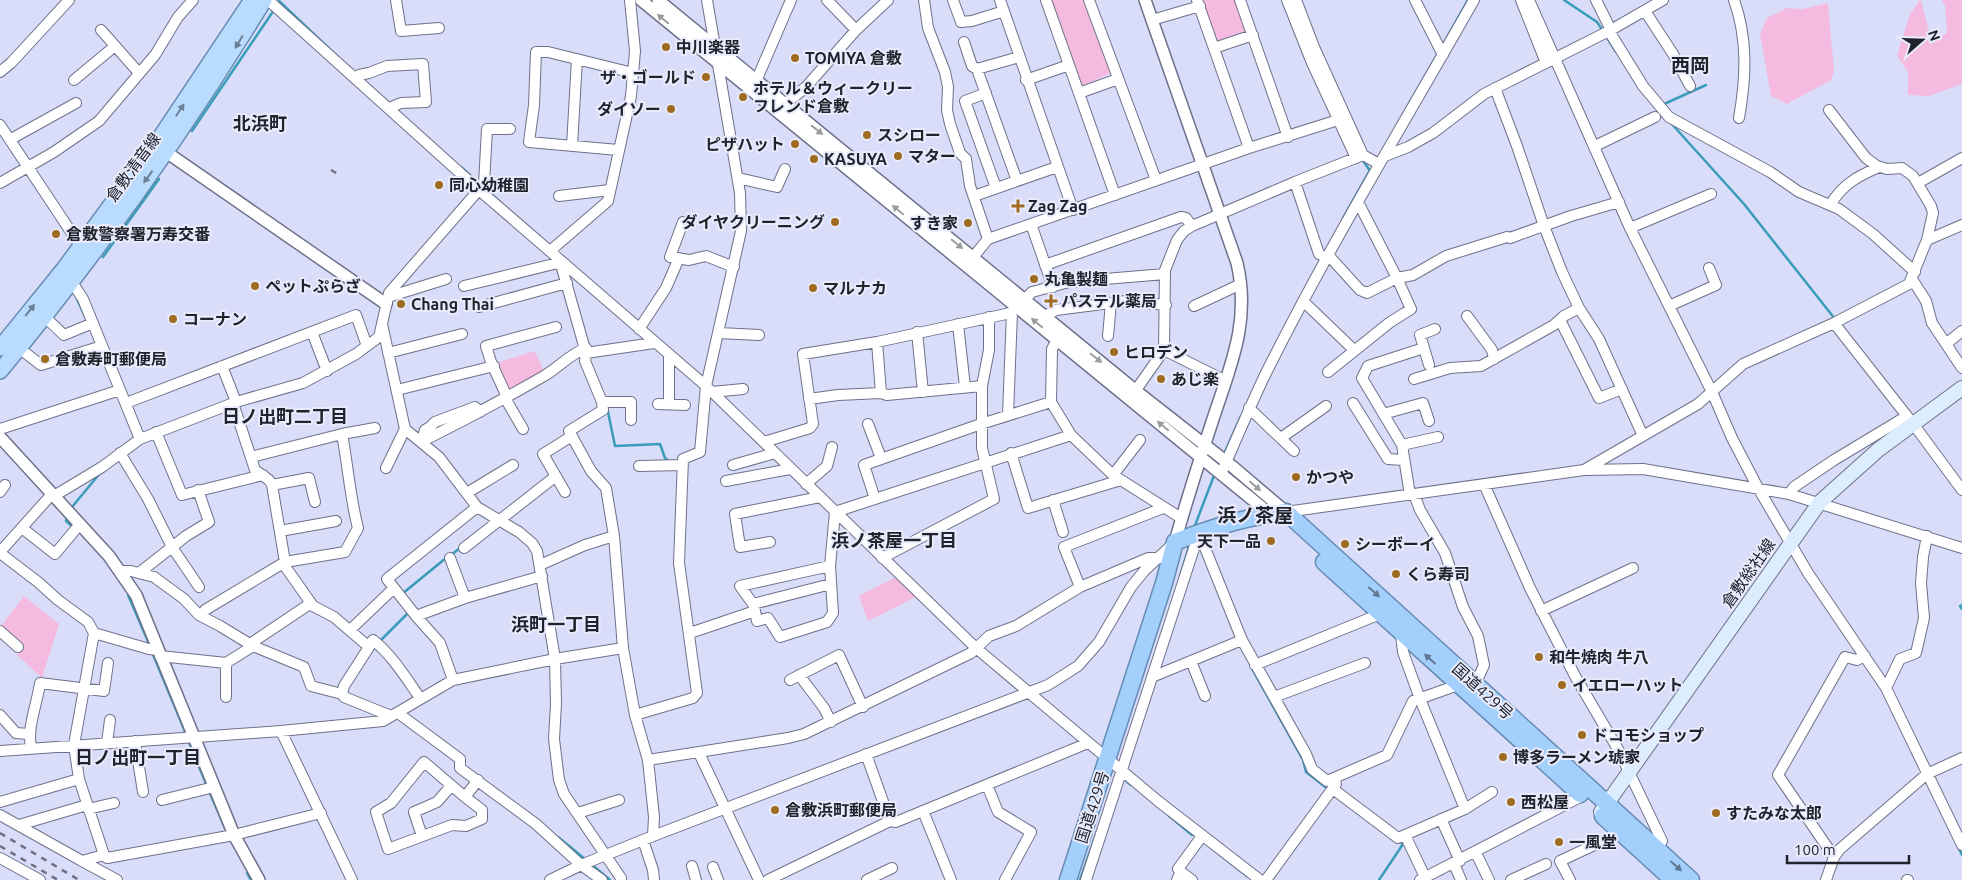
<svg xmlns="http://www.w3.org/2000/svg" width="1962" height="880" font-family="Ubuntu,'Noto Sans JP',sans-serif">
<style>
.green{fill:#f5badf}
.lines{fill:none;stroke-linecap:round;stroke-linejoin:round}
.stream{stroke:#399cb9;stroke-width:2.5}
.minor-casing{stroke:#6e718a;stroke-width:12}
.tertiary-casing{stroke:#6e718a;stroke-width:14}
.secondary-casing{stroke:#6e718a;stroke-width:16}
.primary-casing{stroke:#668bb3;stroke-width:18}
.trunk-casing{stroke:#668bb3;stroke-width:19}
.minor{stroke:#fff;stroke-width:10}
.tertiary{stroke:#fff;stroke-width:11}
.secondary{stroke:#dcedfe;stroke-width:14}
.primary{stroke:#b9dbfd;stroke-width:15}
.trunk{stroke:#a2cffc;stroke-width:16}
.rail{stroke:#6d7081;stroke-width:2.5;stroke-dasharray:6 6;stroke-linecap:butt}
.oneway{fill:#9b9ca0}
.oneway2{fill:#6c7e94}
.oneway3{fill:#617894}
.poi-dot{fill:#9e6c21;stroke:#e9ebfc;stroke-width:2}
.labels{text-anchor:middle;stroke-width:4;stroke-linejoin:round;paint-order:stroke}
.poi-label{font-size:16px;font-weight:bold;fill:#20222c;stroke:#e9ebfc;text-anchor:start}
.street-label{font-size:16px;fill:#20222c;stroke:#e9ebfc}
.neighbourhood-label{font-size:18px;font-weight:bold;fill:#20222c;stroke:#e9ebfc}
.quarter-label{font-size:19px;font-weight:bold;fill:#20222c;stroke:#e9ebfc}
</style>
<rect width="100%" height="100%" fill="#d9ddf9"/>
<path class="green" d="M1051 0H1086L1113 72 1082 86Z
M1201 0H1236L1247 30 1216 42Z
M1920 0H1921L1932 44 1947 33 1945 6 1942 0H1962V84L1929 96 1908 95V72L1897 56 1910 14Z
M1828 3 1834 71 1831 80 1787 104 1771 96 1760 34 1767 18 1787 8 1802 9Z
M535 351 545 374 509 395 496 363Z
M896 577 916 597 868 621 859 596Z
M24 596 59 624 42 678 17 655 25 646 1 626Z"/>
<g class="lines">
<path class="stream" d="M1564 0 1597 22 1603 31
M279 1 338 57
M1606 36 1616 52
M1442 46 1468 0
M1662 105 1706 85
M1403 114 1438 53
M1670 122 1744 204 1835 319
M192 131 274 10
M1362 159 1370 171
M461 167 480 184
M484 187 500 202
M1343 218 1370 170
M103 257 159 179
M77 299 88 323
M607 407 615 446 660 444 665 458 669 461
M1224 454 1241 416
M72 507 101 472
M67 517 66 521 73 527
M1194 528 1215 473
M451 555 460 548
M1180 576 1190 543
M402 594 446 558
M128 595 150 646
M1962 605 1960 606 1962 609
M379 642 409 612
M152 652 186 734
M1251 667 1303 760 1306 772 1328 789
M188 740 207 786
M1124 779 1131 785
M209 791 225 828
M1168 815 1192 835
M558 837 585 859
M1958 847 1962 855
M1219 854 1247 876
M591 864 610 880
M247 873 251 880
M1080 880 1097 831
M1379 880 1403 844 1399 841"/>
<g class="minor-casing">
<path id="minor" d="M268 0 479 190 706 386 976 648 1158 801 1260 880
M396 0 401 31 439 28
M827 0 856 30
M924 0 928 28 945 72 948 87 947 110 950 124 960 153 966 159 970 186 988 239
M953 0 961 22 972 21 1004 11
M1000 0 1073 210
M1046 0 1115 195
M1089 0 1156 180
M1197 0 1249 148
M1240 0 1288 137
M1287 0 1312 63 1356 158
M1296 0 1314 47 1363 155
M1415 0 1443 55
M1521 0 1546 63
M1529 0 1630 228 1712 392 1732 438 1758 488 1808 573 1886 688 1962 845
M1596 0 1611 30
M1734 0C1748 39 1746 78 1739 118
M1645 11 1673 54 1690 86
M1152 20 1200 6
M101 30 139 73
M1609 31 1643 86 1669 117 1770 172 1799 192 1839 209 1873 234 1915 272
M964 42 972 66 977 69
M1214 48 1253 35
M0 72 11 63 69 0
M355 78 359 75 369 73 387 66 423 64 426 102 401 103 389 108
M74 80 115 46
M1026 80 1069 65
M754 86 791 0
M1495 88 1517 146 1544 226 1562 272 1579 308 1599 339 1643 436
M986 93 965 101 996 188
M1079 93 1118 79
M780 108 806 87 856 30 888 0
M0 125 77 241 83 243
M11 139 76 103
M572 146 577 59
M1595 146 1655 117
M618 150 529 142 534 105 536 52H548L633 73
M1385 156 1408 147 1433 133 1484 94 1609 31 1663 0
M738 178 777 187 785 169
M1017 181 977 69 1019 57
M1295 182 1319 254 1328 258
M0 183 54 152 99 121 155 55 178 17 193 0
M1918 183 1962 158
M559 196 610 190
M974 196 1057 167
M1358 202 1397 278 1413 275 1446 256 1507 237 1510 238 1571 216 1619 202
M1830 205C1843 184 1858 176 1879 167
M683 222 670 257 689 260 706 256 734 267
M1031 224 1053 287
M1630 228 1711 194
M1927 240 1962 225
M550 251 608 201 631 96 635 51 630 0
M969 262 988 239 1249 148 1338 120
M1045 265 1181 217 1186 218 1192 226
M68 276 83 299 140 439
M1912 279 1926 301 1932 323 1962 368
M464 286 562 262V268L586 353 654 343
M388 297 446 279
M1304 302 1354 350
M1194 306 1241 284
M1669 306 1716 285 1709 268
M479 307 567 283
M44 316 64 335 93 323
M1045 316 1056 310 1126 301 1166 305
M1467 316 1492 350 1494 359
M1560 320 1599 398 1622 389
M1834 323 1914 425 1962 490
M382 324 405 429 439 457 477 507 519 532 532 543 537 551 555 659 556 704 554 739 559 780 564 794 621 878V880
M958 324 965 387
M639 329 666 288 679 258
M312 332 327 371
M917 332 923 392
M719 333 759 335
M1108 336 1111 303
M1057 340 1052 349 1051 402 1071 435 1113 475 1181 518
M877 342 881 393 887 395 982 386
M1946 344 1962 331
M19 348 41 365 102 346
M1424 348 1420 335 1435 329
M1164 350 1226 381
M388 353 462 334
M586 353 585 361 602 402H631V420
M669 355V404
M222 366 236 402
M1328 372 1389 323 1411 309 1397 278 1367 293 1360 290 1329 256
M1414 379 1450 368 1481 366 1554 325 1564 316 1579 308
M397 390 494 366
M712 392 743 389
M507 397 491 362 486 346 556 327
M1131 397 1164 350 1165 270 1177 240 1184 231 1192 226 1295 182 1363 155 1379 164
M505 398 523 429
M809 399 838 395 881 393
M602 402 603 410 569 431 591 471 606 488 614 536 623 648 635 715 648 760 654 817 653 836
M126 403 356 315 367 346
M233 403 255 470 269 480 272 485 286 568 289 572 313 606 334 617 369 647 344 686 342 694
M1353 403 1388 459 1404 460
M658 404 685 405
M1249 408 1294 451
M1383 414 1423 403 1429 421
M1008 415 1012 312
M868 424 881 458
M0 429 120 390
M156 432 182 495 263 475
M1281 438 1326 406
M421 442C463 421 504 399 544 376 558 368 570 354 586 348
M421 442 425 430 430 427 435 422 475 407 480 412
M764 442 810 428 813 424 803 354 877 342 1006 314 1012 312 1032 292 1069 282 1165 274
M1402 445 1438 437
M120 453 148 499 172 547 199 587
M1011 453 1028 508 1121 480
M251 457 342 434 375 428
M733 465 775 453
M639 466 682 465
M386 468 405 429
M1584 470 1698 404 1743 364 1834 323 1909 284 1927 240 1933 213 1931 206 1913 176 1902 168 1887 169 1877 166 1866 158 1829 110
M1221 474C1235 442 1249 409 1264 377 1328 248 1403 125 1474 0
M1113 475 1140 440
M726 481 790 469
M806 484 827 466 832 447
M1484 484 1530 588 1575 676 1619 751 1662 841 1653 852
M272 485 309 478 315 502
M0 492 5 485
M565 492 543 454 572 436
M467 493 513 465
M1789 494 1794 487 1834 460 1907 416
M1410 495 1402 445 1362 378 1368 366 1424 348 1429 365
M54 496 102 467 140 439 236 402 303 383 356 354 379 337 389 293 484 184 487 129H510
M875 499 864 465 981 424 1051 402
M1053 500 1063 532
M477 507 387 579 416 616 465 598 542 576
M1286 512 1584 470 1643 469 1789 494 1962 548
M22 528 55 554 80 524
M280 531 336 521
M1199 533 1242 640 1306 754 1312 769 1327 781 1387 755 1413 701 1458 685 1473 681 1479 676 1484 665 1478 636 1463 607 1445 553 1420 510 1414 494
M770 542 740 547 735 514 820 497
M464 548 556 476
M0 552 52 494
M0 553 38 582 58 600 88 622 94 633 149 649 157 650
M450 558 465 598
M882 558 994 499 982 448V386L989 350V317
M540 565 585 545 614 536
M120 571H131L154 577 184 599 199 615 220 626 253 646 304 667 311 686 342 694 344 697 391 716
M139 573 186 536 209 522 198 490
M1080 587 1064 547 1163 508
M753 604 831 584
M205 610 285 562 345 552 358 528C350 497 348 466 342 434
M755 611 757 621 768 618 780 637 827 622 833 613 830 566 835 512 1071 435
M1541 611 1633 568
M416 616 440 643 453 680
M350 630 394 588
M0 631 18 647
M94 633 74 745 79 779 104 855 107 858 234 835 321 813
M690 633 755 611 753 604 740 586 830 566
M1401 634 1403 652 1420 699 1465 809
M250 644 311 603
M369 647 373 640C392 655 406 678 420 698
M160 656 226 663 253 646
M1191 661 1205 696
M1255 665 1380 614
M799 675 824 708 831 722
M1152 677 1242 640
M790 680 839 655 863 707
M1886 688 1900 659 1916 653 1924 618 1921 583 1923 557 1927 536
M226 697V663
M1274 697 1365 663
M398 713 460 759V768L536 824 581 865 602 880
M0 715 16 733 29 734
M635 715 693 698 697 693 679 563 683 459 700 452 706 386 741 231 740 193 707 0
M281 731 352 880
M135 741 143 792
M107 743 110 720
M31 748C27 726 37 705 40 683L104 691 108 663
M0 751 281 731 383 721 453 680 555 659 623 648
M699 753 759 880
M866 754 890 821
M648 760 788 738 804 734 971 653 989 636 1016 626 1080 587 1148 558H1161
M987 785 998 812 1031 832 1005 880
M1333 789 1398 838 1465 809 1492 792
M465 797 424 762 391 803 376 812 388 849 452 825 466 826 482 819V810L465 797 478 780
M162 800 214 787
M0 802 79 779
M88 809 114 803
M923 811 951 880
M578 813 619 800
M0 815 82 861 104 855
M1441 819 1460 861
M19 825 87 805
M1405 835 1425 877
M422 836 414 812 437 802 451 786
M643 840 653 870 654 880
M1476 853 1489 880
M1834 857 1778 775 1845 657 1857 660 1865 656
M0 858 40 880
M82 861 117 880
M1454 864 1461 880
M692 866 696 880
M713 867 718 880
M1181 872 1192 880
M550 880 581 865 653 836 1048 685 1078 666 1099 642 1131 587 1145 570 1174 543
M768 880 890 821 896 822 1088 743
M867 880 892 868
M1086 880 1199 533
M1177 880 1181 872 1178 869 1202 836
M1266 880 1336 784
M1420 880 1582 796
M1511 880 1546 864
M1570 880 1560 861 1622 832
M1826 880 1834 857 1840 849 1927 774 1962 758
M1907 880H1908"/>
</g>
<g class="tertiary-casing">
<path id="tertiary" d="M641 0 1270 514
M658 0 1136 391 1233 467 1286 512
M1145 0 1237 263C1251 322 1230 367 1212 422 1199 462 1186 502 1175 542
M159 147 386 304
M0 437 109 556 136 595 234 835 259 880"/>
</g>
<g class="secondary-casing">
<path id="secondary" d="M1601 812 1820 502 1878 450 1962 388"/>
</g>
<g class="primary-casing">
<path id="primary" d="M0 348 64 269 156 144 252 0
M0 371C97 254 185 130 264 0"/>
</g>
<g class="trunk-casing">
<path id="trunk" d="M1324 562 1580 794
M1603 816 1673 880
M1068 880 1164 583 1175 542C1210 528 1248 516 1286 512L1691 880"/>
</g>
<use href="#minor" class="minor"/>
<use href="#tertiary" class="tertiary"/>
<use href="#secondary" class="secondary"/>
<use href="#primary" class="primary"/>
<use href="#trunk" class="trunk"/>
<path class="rail" d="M331 170 338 174
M0 833 79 880
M0 846 58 880"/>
</g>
<defs><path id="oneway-solid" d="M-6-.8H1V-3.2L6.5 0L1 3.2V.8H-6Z" transform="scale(1.25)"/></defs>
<g class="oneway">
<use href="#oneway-solid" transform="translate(663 19) rotate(-140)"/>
<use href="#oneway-solid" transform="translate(817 130) rotate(39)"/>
<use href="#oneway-solid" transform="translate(898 210) rotate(-141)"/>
<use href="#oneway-solid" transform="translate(957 244) rotate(39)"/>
<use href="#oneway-solid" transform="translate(1037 323) rotate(-140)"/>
<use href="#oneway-solid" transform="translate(1096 358) rotate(39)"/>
<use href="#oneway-solid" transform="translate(1163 426) rotate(-140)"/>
<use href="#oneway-solid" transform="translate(1255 486) rotate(41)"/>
</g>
<g class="oneway2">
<use href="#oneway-solid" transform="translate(239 42) rotate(121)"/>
<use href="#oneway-solid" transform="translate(180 110) rotate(-56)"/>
<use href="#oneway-solid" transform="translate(148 177) rotate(126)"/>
<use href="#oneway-solid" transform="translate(30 310) rotate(-51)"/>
</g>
<g class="oneway3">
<use href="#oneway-solid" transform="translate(1374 592) rotate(42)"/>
<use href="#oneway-solid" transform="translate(1430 659) rotate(-138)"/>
<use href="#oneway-solid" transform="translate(1676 866) rotate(42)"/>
</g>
<g class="poi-dot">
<circle cx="666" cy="47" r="5"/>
<circle cx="795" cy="58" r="5"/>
<circle cx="706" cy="77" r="5"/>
<circle cx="743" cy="97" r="5"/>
<circle cx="671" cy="109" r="5"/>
<circle cx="867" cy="135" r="5"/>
<circle cx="795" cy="144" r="5"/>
<circle cx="898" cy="156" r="5"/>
<circle cx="814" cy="159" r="5"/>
<circle cx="439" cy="185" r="5"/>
<path d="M1015.5 198.5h5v5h5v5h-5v5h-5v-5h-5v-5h5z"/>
<circle cx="835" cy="222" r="5"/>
<circle cx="968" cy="223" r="5"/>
<circle cx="56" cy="234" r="5"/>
<circle cx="1034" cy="279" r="5"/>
<circle cx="255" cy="286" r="5"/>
<circle cx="813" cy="288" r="5"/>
<path d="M1048.5 293.5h5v5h5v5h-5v5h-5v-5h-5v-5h5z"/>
<circle cx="401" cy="304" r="5"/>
<circle cx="173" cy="319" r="5"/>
<circle cx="1114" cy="352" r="5"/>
<circle cx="45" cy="359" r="5"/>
<circle cx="1161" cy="379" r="5"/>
<circle cx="1296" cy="477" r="5"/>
<circle cx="1271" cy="541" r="5"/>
<circle cx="1345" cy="544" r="5"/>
<circle cx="1396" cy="574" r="5"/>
<circle cx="1539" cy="657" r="5"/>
<circle cx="1562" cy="685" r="5"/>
<circle cx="1582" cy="735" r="5"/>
<circle cx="1503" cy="757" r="5"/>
<circle cx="1511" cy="802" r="5"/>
<circle cx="775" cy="810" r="5"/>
<circle cx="1716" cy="813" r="5"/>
<circle cx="1559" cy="842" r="5"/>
</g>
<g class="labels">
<g class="poi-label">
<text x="676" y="53">中川楽器</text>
<text x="805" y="64">TOMIYA 倉敷</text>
<text x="696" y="83" text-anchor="end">ザ・ゴールド</text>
<text x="753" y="94">ホテル＆ウィークリー<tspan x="753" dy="18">フレンド倉敷</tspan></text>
<text x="661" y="115" text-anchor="end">ダイソー</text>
<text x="877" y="141">スシロー</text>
<text x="785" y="150" text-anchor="end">ピザハット</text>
<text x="908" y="162">マター</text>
<text x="824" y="165">KASUYA</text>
<text x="449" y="191">同心幼稚園</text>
<text x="1028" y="212">Zag Zag</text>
<text x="825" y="228" text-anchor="end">ダイヤクリーニング</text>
<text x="958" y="229" text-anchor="end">すき家</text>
<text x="66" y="240">倉敷警察署万寿交番</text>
<text x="1044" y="285">丸亀製麺</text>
<text x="265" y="292">ペットぷらざ</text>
<text x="823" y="294">マルナカ</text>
<text x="1061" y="307">パステル薬局</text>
<text x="411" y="310">Chang Thai</text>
<text x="183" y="325">コーナン</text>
<text x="1124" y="358">ヒロデン</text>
<text x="55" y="365">倉敷寿町郵便局</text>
<text x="1171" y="385">あじ楽</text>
<text x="1306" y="483">かつや</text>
<text x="1261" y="547" text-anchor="end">天下一品</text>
<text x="1355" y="550">シーボーイ</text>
<text x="1406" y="580">くら寿司</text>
<text x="1549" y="663">和牛焼肉 牛八</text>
<text x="1572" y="691">イエローハット</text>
<text x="1592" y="741">ドコモショップ</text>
<text x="1513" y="763">博多ラーメン琥家</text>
<text x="1521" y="808">西松屋</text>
<text x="785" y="816">倉敷浜町郵便局</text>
<text x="1726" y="819">すたみな太郎</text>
<text x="1569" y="848">一風堂</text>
</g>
<g class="street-label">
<text transform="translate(133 167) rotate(-54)" y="6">倉敷清音線</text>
<text transform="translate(1748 573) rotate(-55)" y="6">倉敷総社線</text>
<text transform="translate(1483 691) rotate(42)" y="6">国道429号</text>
<text transform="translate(1092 807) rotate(-72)" y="6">国道429号</text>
</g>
<g class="neighbourhood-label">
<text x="260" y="130">北浜町</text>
<text x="285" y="423">日ノ出町二丁目</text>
<text x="894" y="547">浜ノ茶屋一丁目</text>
<text x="556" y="631">浜町一丁目</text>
<text x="138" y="764">日ノ出町一丁目</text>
</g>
<g class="quarter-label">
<text x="1690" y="72">西岡</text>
<text x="1255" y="522">浜ノ茶屋</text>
</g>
</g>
<g transform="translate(1922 40) rotate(70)" stroke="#e9ebfc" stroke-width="4" paint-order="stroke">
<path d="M0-4L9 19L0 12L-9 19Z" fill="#20222c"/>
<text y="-8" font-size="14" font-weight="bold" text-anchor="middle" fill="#20222c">N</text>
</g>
<path d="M1787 855v8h122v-8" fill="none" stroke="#20222c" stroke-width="2.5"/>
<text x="1794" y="855" font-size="15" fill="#20222c" stroke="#e9ebfc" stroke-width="4" paint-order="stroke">100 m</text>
</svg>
